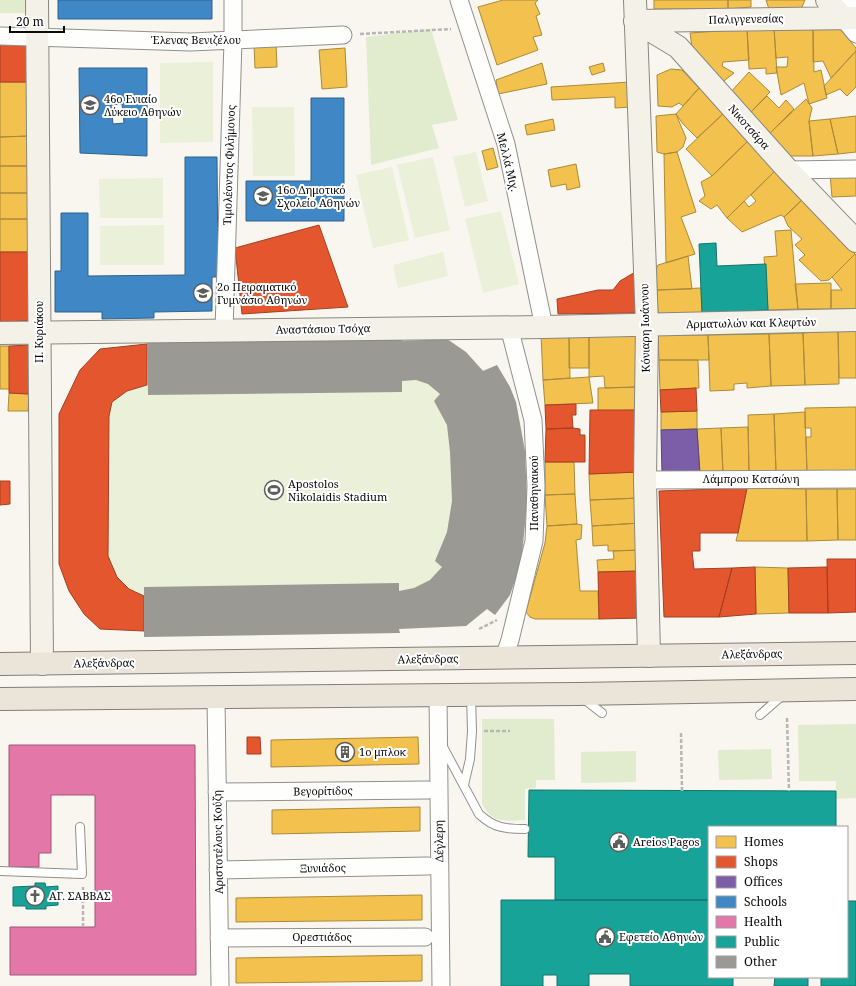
<svg xmlns="http://www.w3.org/2000/svg" width="856" height="986" font-family="'Noto Serif',serif">
<style>
.green{fill:#e1eccf}
.pitch{fill:#ebf0d9}
.homes{fill:#f2c14e;stroke:#ac8a3a}
.shops{fill:#e4572e;stroke:#a34023}
.offices{fill:#7b5ea7;stroke:#594578}
.schools{fill:#3f88c5;stroke:#2f628d;fill-rule:evenodd}
.health{fill:#e377a8;stroke:#a25679}
.public{fill:#17a398;stroke:#13756d}
.building{fill:#9b9994}
.lines{fill:none;stroke-linecap:round;stroke-linejoin:round}
.lane-casing{stroke:#91908d;stroke-width:10}
.street-casing{stroke:#91908d;stroke-width:19}
.secondary-casing{stroke:#888783;stroke-width:24}
.primary-casing{stroke:#7e7e7a;stroke-width:24}
.path{stroke:#b7b6b5;stroke-width:2.5;stroke-dasharray:4 2;stroke-linecap:butt}
.lane{stroke:#fefefc;stroke-width:8}
.street{stroke:#fefefc;stroke-width:17}
.secondary{stroke:#f4f2e8;stroke-width:22}
.primary{stroke:#eae5d8;stroke-width:22}
.labels{text-anchor:middle;stroke-width:4;stroke-linejoin:round;paint-order:stroke}
.street-label{font-size:11px;fill:#0a0a0a;stroke:#fff}
.poi-label{font-size:11px;fill:#0a0a0a;stroke:#fff;text-anchor:start}
</style>
<rect width="100%" height="100%" fill="#f8f6ee"/>
<path class="green" d="M0 0H29L28 13H0Z
M431 29 458 120 432 125 439 148 371 165 366 37Z
M482 719H554L555 780H536V788L525 789V820C506 821 491 824 482 803Z
M856 724V798L836 799V781H799L798 725Z
M771 749 772 779 719 780 718 750Z
M636 751V782L581 783V752Z"/>
<path class="pitch" d="M213 62V142L160 143V63Z
M252 107H294L295 176H253Z
M476 152 488 201 465 207 453 157Z
M433 157 450 230 415 238 397 165Z
M392 167 409 240 373 248 356 175Z
M163 178V218H100L99 179Z
M501 211 519 284 483 293 465 219Z
M164 225V265H100V226Z
M443 252 448 276 398 288 393 265Z
M147 339 402 341 447 339 466 352 483 370 497 365 510 387 516 402 525 451 527 502 522 554 510 595 495 615 487 609 466 626 399 629 400 633 144 637V631L100 629 84 614 69 591 59 564V414L80 370 100 349 147 344Z"/>
<path class="homes" d="M503 0H538L535 3 540 14 536 16 542 35 533 37 538 50 497 65 478 7Z
M654 0H728V9H654Z
M728 0H751V7L728 9Z
M766 0H805L802 7 792 11 769 9Z
M813 27 814 72 821 70 827 98 809 104 804 83 781 95 776 67H787L788 57 776 58 774 28Z
M813 27 839 28 856 48V51L831 78 823 61 813 62Z
M774 28 777 73 766 74V68L749 69 747 29Z
M747 29 749 60 723 62 722 66 734 73 720 84 693 55 690 33Z
M276 44 277 67 255 68 254 45Z
M345 48 347 87 322 89 319 50Z
M856 51V87L847 96 840 89 826 95 824 86Z
M542 63 547 84 498 94 496 80Z
M603 63 605 71 592 75 589 67Z
M671 69 682 70 699 88 683 106 679 103 672 107 658 106 657 75Z
M749 72 770 92 750 113 729 94Z
M0 82H27L29 136 0 137Z
M630 82 632 107 615 108V97L552 100 551 87Z
M699 88 725 112 697 138 683 124 676 114Z
M767 96 779 108 786 100 794 109 770 133 750 113Z
M806 99 812 108 809 121 813 156H789L770 133Z
M725 112 750 139 712 176 686 149Z
M676 114 686 138 683 147 677 152 664 154 657 152 656 116Z
M856 116V152L838 154 830 119Z
M553 119 555 130 527 135 525 125Z
M830 119 838 154 813 156 809 121Z
M29 136 30 166H0V137Z
M750 139 777 169 727 218 717 205 711 209 699 201 705 196 701 182 712 176Z
M493 148 498 167 487 170 482 151Z
M677 152 696 212 681 217 695 254 666 263 664 154Z
M576 164 580 187 567 190 566 184 551 187 548 170Z
M0 166H30V193H0Z
M777 169 804 198 784 217 781 215 742 232 727 218 744 201 749 207 756 201 751 195Z
M856 173V196L832 197 830 174Z
M0 193H30L31 219H0Z
M804 198 855 254 829 280 821 281 799 260 805 255 795 245 802 239 788 226 784 217Z
M0 219H31V252H0Z
M791 230 798 309 768 310 764 257 777 256 775 231Z
M855 254 856 255V309H831V290H842L832 277Z
M688 256 692 289 657 290 656 269 658 265Z
M831 283V309H798L795 284Z
M701 288 702 313 658 315 657 290Z
M838 330 839 384 805 385 803 333Z
M838 330H856V378H839Z
M569 333 589 334V368H569Z
M569 333 570 378 543 380 541 334Z
M638 333V387L605 388 604 376 589 377V334Z
M803 333 805 385 771 386 769 334Z
M769 334 771 386 747 388V383L734 384V390L710 391 708 335Z
M658 335H708L709 360H659Z
M0 346H9L10 389H0Z
M659 360H698L699 388 660 390Z
M589 377 593 403 545 405 543 380Z
M638 387 639 410 598 411V388Z
M9 393 29 394 28 411H8Z
M856 407V473H807L806 437H811V428H805V408Z
M697 411V429L661 430V412Z
M805 412 807 473 776 472 774 414Z
M774 414 776 472 749 473 748 415Z
M748 427 749 473 723 474 721 428Z
M721 428 723 474H700L697 429Z
M545 462H574L575 494 545 495Z
M639 472 640 498 590 500 589 474Z
M747 488 806 489 807 541H736L738 533Z
M806 489H837L838 540 807 541Z
M837 489H856V540H838Z
M575 494 577 524 547 526 545 495Z
M640 498V523L592 526 590 500Z
M640 523 641 550 608 551V545L593 546 592 526Z
M577 524 582 525 581 539 576 540 580 591H598L599 619H535L530 617 526 612 527 608 545 543 547 526Z
M641 550 640 571 598 572 597 560 614 559 613 551Z
M755 567 788 568 789 613 756 614Z
M418 737 419 764 271 767V740Z
M420 807V831L272 834V810Z
M422 895V920L236 922V898Z
M422 955V981L236 983V958Z"/>
<path class="shops" d="M0 38H27V82H0Z
M319 225 348 307 242 314 235 248Z
M0 252H31V320L0 323Z
M637 271 638 313 558 314 557 299 598 290H613L620 281Z
M147 344V385L127 391 112 402 109 416 108 556 117 577 129 589 144 596V631L100 629 84 614 69 591 59 564V414L80 370 100 349Z
M30 345 29 394 9 393V346Z
M696 388 697 411 661 412 660 390Z
M576 404V415H572L573 428 546 429 545 405Z
M590 410H639V472L589 474Z
M573 428 580 429V435H585V462H545L546 429Z
M0 481H10V504L0 505Z
M747 488 738 533H700V551H692L694 569 732 568 719 617H664L659 491Z
M827 559H856V612L828 613Z
M755 567 756 614 719 617 732 568Z
M827 567 828 613H789L788 568Z
M640 571 641 618 599 619 598 572Z
M247 737H260L261 754H247Z"/>
<path class="offices" d="M697 429 700 474 662 475 661 430Z"/>
<path class="schools" d="M58 0H212V19H58Z
M79 68H147V156L80 153ZM122 104 124 123 113 124 111 105Z
M311 98H344V221H246V181H311Z
M185 157H217L218 277H212V311L154 312V318L102 319V312H55V271H61V213H88V276L185 275Z"/>
<path class="health" d="M9 745H195L196 975H10V927H95V795H51V853H39V867H9Z"/>
<path class="public" d="M716 243 717 266 766 264 768 310 702 313 699 244Z
M529 790 836 791V827H709V900H555V857H528Z
M35 883H45L46 887 58 886V905L46 906V909H26V906H13V887L35 886Z
M501 900H709V977H733V986H630V974H589V986H557V975H543V986H501Z
M847 901H856V986H821V977H847Z
M775 977H808V986H774Z"/>
<path class="building" d="M402 335V341L447 339 466 352 483 371 497 365 510 387 516 402 525 451 527 502 525 524 522 554 517 575 510 595 495 615 487 609 466 626 399 629 400 633 144 637V587L399 583V591L414 588 430 580 442 567 435 561 447 532 452 501 450 452 447 425 434 401 440 394 428 384 416 380 402 381V392L148 395 147 339Z"/>
<g class="lines">
<g class="lane-casing">
<path id="lane" d="M584 699 602 713
M760 715 784 694
M442 745 479 814C494 828 505 829 525 829
M464 785 470 759 472 731 471 695
M0 871 82 874 80 827"/>
</g>
<g class="street-casing">
<path id="street" d="M459 0 506 144 544 327
M851 0 843 18 856 34
M0 36 191 42 343 35
M788 170 856 169
M224 330 233 41V0
M645 480 856 479
M504 658 510 640 534 541 536 486 533 420 509 327
M438 695 441 986
M216 697 220 986
M217 792 428 790
M218 870 428 866
M219 938 425 937"/>
</g>
<g class="secondary-casing">
<path id="secondary" d="M37 0 42 664
M635 0 647 325 645 480 649 656
M827 0 843 18
M635 21 678 47 788 170 856 241
M635 21 856 18
M0 333 544 327 856 320"/>
</g>
<g class="primary-casing">
<path id="primary" d="M0 664 856 653
M0 699 577 694 856 689"/>
</g>
<path class="path" d="M360 34 451 29
M479 629 497 620
M787 718 789 791
M484 731H510
M681 733 682 791
M83 887V927"/>
<use href="#lane" class="lane"/>
<use href="#street" class="street"/>
<use href="#secondary" class="secondary"/>
<use href="#primary" class="primary"/>
</g>
<defs>
<g id="school-ring" transform="scale(1)"><circle r="9.5" fill="#fff" stroke="#5d5d5a" stroke-width="1.5"/><path d="M0-5L7-2L0 1L-7-2ZM-4 1L0 2.5L4 1V4Q0 6-4 4Z" fill="#5d5d5a"/></g>
<g id="stadium-ring" transform="scale(1)"><circle r="9.5" fill="#fff" stroke="#5d5d5a" stroke-width="1.5"/><path d="M0-5a6.5 5 0 1 0 0 10a6.5 5 0 1 0 0-10ZM-3.5-1.8h7v3.6h-7Z" fill="#5d5d5a"/></g>
<g id="building-ring" transform="scale(1)"><circle r="9.5" fill="#fff" stroke="#5d5d5a" stroke-width="1.5"/><path d="M-4-6H4V6H1V3H-1V6H-4ZM-2.5-4.3h1.7v1.8h-1.7ZM.8-4.3h1.7v1.8H.8ZM-2.5-1h1.7V.8h-1.7ZM.8-1h1.7V.8H.8Z" fill="#5d5d5a"/></g>
<g id="civic-ring" transform="scale(1)"><circle r="9.5" fill="#fff" stroke="#5d5d5a" stroke-width="1.5"/><path d="M-.6-6.5H3V-4.5H.6V-3L4-1V1h2V6H-6V1h2V-1L-.6-3ZM-1.2 2.5V6h2.4V2.5Z" fill="#5d5d5a"/></g>
<g id="church-ring" transform="scale(1)"><circle r="9.5" fill="#fff" stroke="#5d5d5a" stroke-width="1.5"/><path d="M-1.2-6h2.4v3.5h3.3v2.4h-3.3V6h-2.4V-.1h-3.3v-2.4h3.3Z" fill="#5d5d5a"/></g>
</defs>
<g fill-rule="evenodd">
<use href="#school-ring" x="90" y="105"/>
<use href="#school-ring" x="263" y="196"/>
<use href="#school-ring" x="203" y="293"/>
<use href="#stadium-ring" x="274" y="490"/>
<use href="#building-ring" x="345" y="752"/>
<use href="#civic-ring" x="619" y="842"/>
<use href="#church-ring" x="35" y="896"/>
<use href="#civic-ring" x="605" y="937"/>
</g>
<g class="labels">
<g class="street-label">
<text transform="translate(746 19) rotate(-1)" y="4">Παλιγγενεσίας</text>
<text x="196" y="44">Έλενας Βενιζέλου</text>
<text transform="translate(749 127) rotate(48)" y="4">Νικοτσάρα</text>
<text transform="translate(508 162) rotate(76)" y="4">Μελλά Μιχ.</text>
<text transform="translate(229 165) rotate(-88)" y="4">Τιμoλέοντος Φιλήμονος</text>
<text transform="translate(751 323) rotate(-1)" y="4">Αρματωλών και Κλεφτών</text>
<text transform="translate(645 328) rotate(-91)" y="4">Κόνιαρη Ιωάννου</text>
<text transform="translate(323 329) rotate(-1)" y="4">Αναστάσιου Τσόχα</text>
<text transform="translate(39 332) rotate(-90)" y="4">Π. Κυριάκου</text>
<text x="751" y="483">Λάμπρου Κατσώνη</text>
<text transform="translate(534 493) rotate(-90)" y="4">Παναθηναικού</text>
<text transform="translate(752 654) rotate(-1)" y="4">Αλεξάνδρας</text>
<text transform="translate(428 659) rotate(-1)" y="4">Αλεξάνδρας</text>
<text transform="translate(104 663) rotate(-1)" y="4">Αλεξάνδρας</text>
<text transform="translate(323 791) rotate(-1)" y="4">Βεγορίτιδος</text>
<text transform="translate(439 841) rotate(-91)" y="4">Δέγλερη</text>
<text transform="translate(218 842) rotate(-91)" y="4">Αριστοτέλους Κούζη</text>
<text transform="translate(323 868) rotate(-1)" y="4">Ξυνιάδος</text>
<text x="322" y="941">Ορεστιάδος</text>
</g>
<g class="poi-label">
<text x="104" y="103">46ο Ενιαίο<tspan x="104" dy="13">Λύκειο Αθηνών</tspan></text>
<text x="277" y="194">16ο Δημοτικό<tspan x="277" dy="13">Σχολείο Αθηνών</tspan></text>
<text x="217" y="291">2ο Πειραματικό<tspan x="217" dy="13">Γυμνάσιο Αθηνών</tspan></text>
<text x="288" y="488">Apostolos<tspan x="288" dy="13">Nikolaidis Stadium</tspan></text>
<text x="359" y="756">1ο μπλοκ</text>
<text x="633" y="846">Areios Pagos</text>
<text x="49" y="900">ΑΓ. ΣΑΒΒΑΣ</text>
<text x="619" y="941">Εφετείο Αθηνών</text>
</g>
</g>
<rect x="708" y="826" width="140" height="152" fill="#ffffff" stroke="#9d9d9d"/>
<rect x="716" y="836" width="20" height="12" fill="#f2c14e" stroke="#9d9d9d"/>
<text x="744" y="846" font-size="12" fill="#0a0a0a">Homes</text>
<rect x="716" y="856" width="20" height="12" fill="#e4572e" stroke="#9d9d9d"/>
<text x="744" y="866" font-size="12" fill="#0a0a0a">Shops</text>
<rect x="716" y="876" width="20" height="12" fill="#7b5ea7" stroke="#9d9d9d"/>
<text x="744" y="886" font-size="12" fill="#0a0a0a">Offices</text>
<rect x="716" y="896" width="20" height="12" fill="#3f88c5" stroke="#9d9d9d"/>
<text x="744" y="906" font-size="12" fill="#0a0a0a">Schools</text>
<rect x="716" y="916" width="20" height="12" fill="#e377a8" stroke="#9d9d9d"/>
<text x="744" y="926" font-size="12" fill="#0a0a0a">Health</text>
<rect x="716" y="936" width="20" height="12" fill="#17a398" stroke="#9d9d9d"/>
<text x="744" y="946" font-size="12" fill="#0a0a0a">Public</text>
<rect x="716" y="956" width="20" height="12" fill="#9b9994" stroke="#9d9d9d"/>
<text x="744" y="966" font-size="12" fill="#0a0a0a">Other</text>
<path d="M10 26v6h54v-6" fill="none" stroke="#0a0a0a" stroke-width="2"/>
<text x="16" y="26" font-size="12" fill="#0a0a0a" stroke="#ffffff" stroke-width="3" paint-order="stroke">20 m</text>
</svg>
